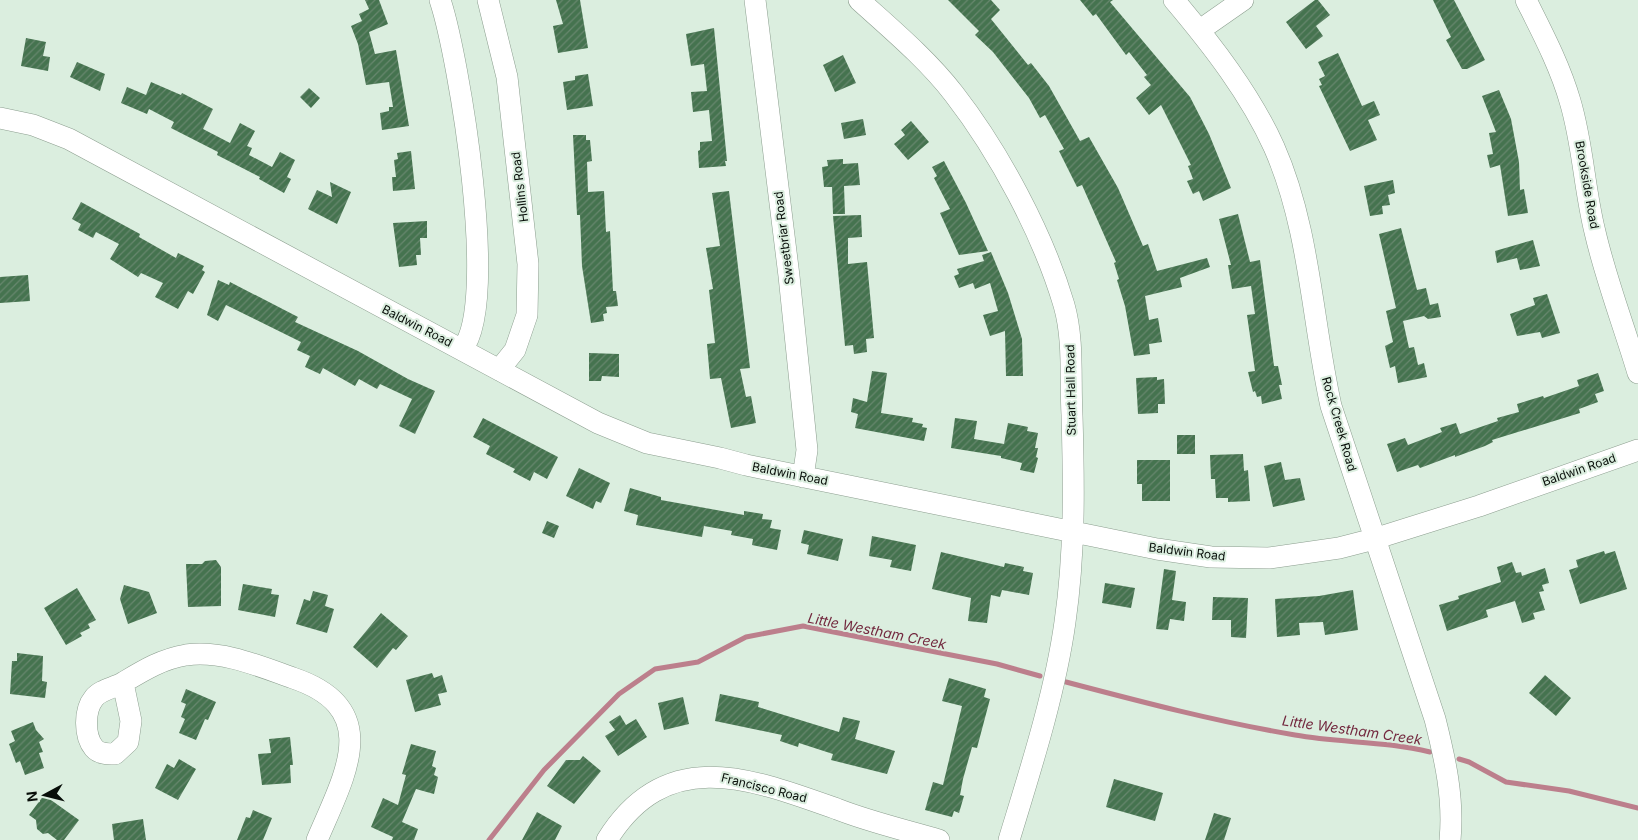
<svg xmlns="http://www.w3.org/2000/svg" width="1638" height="840" font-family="Inter,sans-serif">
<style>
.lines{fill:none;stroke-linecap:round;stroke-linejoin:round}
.stream{stroke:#bc7f8c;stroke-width:5}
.building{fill:url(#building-hatch)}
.minor-casing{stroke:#8c9e8f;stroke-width:22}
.minor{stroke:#fff;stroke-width:21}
.labels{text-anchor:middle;stroke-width:4;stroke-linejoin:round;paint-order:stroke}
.street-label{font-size:12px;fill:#080e09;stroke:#dbeedf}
.water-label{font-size:14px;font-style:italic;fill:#73293f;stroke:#dbeedf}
</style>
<defs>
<pattern id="building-hatch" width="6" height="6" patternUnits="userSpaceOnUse" patternTransform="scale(1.25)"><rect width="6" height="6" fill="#45734f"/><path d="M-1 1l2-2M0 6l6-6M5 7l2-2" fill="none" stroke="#67876e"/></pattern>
</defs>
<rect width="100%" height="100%" fill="#dbeedf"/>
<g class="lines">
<path class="stream" d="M1066 682C1142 702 1218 722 1295 735 1340 743 1386 741 1430 752
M1459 759 1469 762 1506 782 1569 791 1638 808
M489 840 544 770 619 694 655 669 698 662 746 637 803 626 997 664 1040 676"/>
</g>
<path class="building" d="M365 0H379L388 24 369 32 375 54 396 50 409 126 382 130 380 113 389 111V107H393L389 82 366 85 358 44 351 26 362 21 359 14 369 9Z
M556 0H580L588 48 558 53 553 26 563 24Z
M948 0H991L1000 10 991 19 1028 65 1031 63 1049 86 1080 141 1089 137 1118 188 1143 246 1148 244 1157 271 1207 258 1210 267 1180 278 1182 287 1145 296 1149 320 1158 318 1162 342 1149 344 1150 354 1134 356 1125 306 1117 280 1119 279 1114 263 1116 262 1082 185 1077 187 1059 151 1064 149 1045 115 1040 118 1029 98 993 52 975 35 979 31Z
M1080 0H1113L1110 2 1190 97 1209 134 1231 188 1203 201 1199 191 1193 194 1187 181 1193 179 1188 166 1191 165 1161 105 1149 115 1136 98 1151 85 1144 77 1147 75 1129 52 1126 55 1096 14 1093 16Z
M1315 0H1318L1330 15 1316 26 1323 36 1306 49 1286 22Z
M1433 0H1454L1485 60 1467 69H1462L1446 40 1451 37Z
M714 28 727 161H725L726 166 699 168 698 151 700 150V142L712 141 709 110 693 112 691 92 707 91 704 64 691 66 686 34Z
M26 38 46 42 43 56 50 57 48 71 21 66Z
M1338 53 1362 106 1374 101 1380 115 1368 120 1377 140 1350 151 1319 86 1322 85 1319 79 1325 76 1318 62Z
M843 55 856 83 835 92 823 65Z
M77 62 105 74 100 91 70 77Z
M588 74 593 106 567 110 563 82 575 80V76Z
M151 82 181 95 182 93 213 109 203 129 230 143 240 123 255 131 247 146 252 148 249 155 272 167 280 152 295 160 287 177 291 179 284 193 259 179 260 177 217 155 218 152 171 128 174 122 149 109 147 114 121 103 127 87 146 95Z
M309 88 320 98 311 108 300 97Z
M1499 90 1511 119 1519 162 1520 190 1524 189 1528 213 1508 216 1500 165 1490 168 1487 155 1493 154 1489 133 1496 132 1482 96Z
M863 119 866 135 844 139 841 123Z
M911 121 929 142 908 160 894 144 905 135 901 130Z
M573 135H586V140H590L592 161 587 162 588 192 604 191 606 232 610 231 613 291H616L618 306 606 307 607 313 603 314 604 321 591 323 582 266 580 215H577Z
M411 151 415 189 393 191 392 177H396L394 160 398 159 397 153Z
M843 159V164L858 163 860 185 844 186 845 214H833L832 187H824L822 167 828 166 827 160Z
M944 161 966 203 988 251 959 255 940 213 950 209 934 178 937 176 932 167Z
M1393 180 1395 193 1388 195 1390 205 1382 206 1383 214 1370 216 1364 186Z
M330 182 351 192 337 224 308 209 317 190 332 197Z
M729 191 750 368 740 369 746 397 751 396 756 423 731 428 721 378 710 379 707 344 715 343 709 290 713 289 706 248 720 246 712 193Z
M81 202 140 234 139 237 176 258 178 253 204 266 202 270 205 272 193 294 188 291 178 309 155 297 163 283 141 273 138 277 110 259 119 244 96 232 93 238 78 230 81 224 72 219Z
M1238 214 1250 262 1260 260 1274 366H1278L1282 385H1279L1282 399 1262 404 1261 396 1257 397 1255 391 1253 392 1248 372 1255 371 1247 315 1255 314 1251 286 1232 289 1228 265H1231L1219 219Z
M861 215 862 237 848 238V264L867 262 874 338 866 339 867 352 854 354 853 345 845 346 833 216Z
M427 221V238H420L421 255H416L417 265 399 267 393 223Z
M1401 228 1417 290 1426 288 1430 305 1438 303 1441 317 1428 319 1424 316 1403 321 1409 348 1414 347 1418 365 1424 363 1427 377 1398 383 1395 366 1390 368 1385 346 1393 342 1386 311 1396 308 1379 234Z
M1533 240 1540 266 1520 270 1517 258 1497 263 1495 251Z
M991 252 1008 293 1022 339 1023 376H1006L1005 331 990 336 983 315 998 311 990 283 975 289 973 283 959 288 954 276 959 274 957 269 984 261 982 255Z
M28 275 30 301 0 303V277Z
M218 280 229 285 230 282 298 317 295 322 358 351 408 379 435 391 415 434 399 426 412 399 380 384 377 389 359 379 355 386 323 368 320 374 305 367 310 356 297 350 301 342 226 305 218 321 207 315Z
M1547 294 1560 333 1542 338 1540 332 1517 336 1510 314 1535 305 1533 298Z
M589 353 619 354V377L602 376 601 381H589Z
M872 371 887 373 881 413 913 418 912 422 923 424 922 427 927 428 924 441 855 428 858 414 851 412 853 398 867 402Z
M1598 373 1604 391 1595 394 1598 402 1579 409 1580 413 1492 440 1493 442 1485 446 1455 457V455L1420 468 1418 465 1397 472 1387 444 1405 438 1408 445 1442 432 1440 428 1456 423 1460 434 1498 421 1497 418 1519 412 1517 404 1543 396 1544 398 1579 386 1577 380Z
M1157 377V380L1164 379 1165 404H1158V413L1138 414 1136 378Z
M483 418 558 457 547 479 534 472 530 481 513 472 515 469 486 454 490 446 473 437Z
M955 418 977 421 974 439 1004 444 1008 423 1028 427 1027 431 1038 433 1035 448H1038L1036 457 1038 458 1034 473 1020 470 1022 463 1001 458V456L951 448Z
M1177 435H1195V454H1177Z
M1243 454 1244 471 1248 470 1250 501 1228 502V498H1216L1215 479H1211L1210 455Z
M1137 460H1170V501H1142V484H1137Z
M1281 462 1285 480 1300 478 1305 500 1273 507 1264 466Z
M579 468 610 483 601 503 596 501 593 509 566 496Z
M630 488 661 497V500L744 515V511L763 514 762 519 772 520 770 528 781 530 777 550 752 545 753 539 731 535 732 531 704 526 702 537 636 525 638 515 624 511Z
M547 521 559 526 554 538 542 533Z
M804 530 843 539 838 561 807 554 809 545 801 543Z
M872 536 916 545 911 571 890 567 892 560 869 556Z
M1604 551 1605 554 1615 551 1627 589 1580 604 1569 570 1578 567 1576 560Z
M941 552 1004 567 1005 563 1024 567 1023 571 1033 573 1029 595 1002 590 1000 597 991 595 987 623 968 621 971 598 932 589Z
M216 560 221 567V606L188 607 186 564H202L205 561Z
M1512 562 1516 573 1521 572 1522 576 1545 568 1549 583 1542 585 1544 591 1539 592 1545 610 1533 613 1535 619 1522 623 1515 601 1486 610 1488 617 1447 631 1439 605 1459 599 1458 596 1501 582 1497 567Z
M1164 569 1176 571 1172 600 1186 602 1184 621 1170 619 1168 630 1156 629Z
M1105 583 1135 588 1131 608 1102 603Z
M243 584 272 589 271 594 279 595 275 617 238 610Z
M124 585 149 592 157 613 128 624 120 599Z
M77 588 96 620 88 624 90 628 80 633 82 636 66 645 44 608Z
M1353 590 1358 630 1325 635 1323 622 1299 623 1300 635 1277 637 1275 599 1319 596Z
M313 591 328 595 325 606 334 609 327 633 296 624 304 599 310 601Z
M1213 597 1248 598 1246 638 1231 637V620H1212Z
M381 613 408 636 396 650 393 648 377 668 353 647Z
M17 653 43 656 42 681 47 682 45 698 10 694 12 661H17Z
M432 673 434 678 442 675 447 692 438 694 441 705 415 712 406 680Z
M1545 675 1571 698 1556 716 1529 693Z
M949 678 986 689 984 697 990 699 977 748 972 747 963 779 960 795 964 796 959 813 954 811 952 817 925 810 933 782 943 785 962 706 942 701Z
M186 689 216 702 208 720 205 719 196 740 179 733 185 719 181 717 186 704 181 702Z
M720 694 759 702 758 707 839 732 843 717 860 721 855 739 895 751 887 774 831 760 833 754 799 743 798 747 780 741 782 735 715 721Z
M683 697 689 724 664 730 658 703Z
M620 715 626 725 636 719 647 737 618 756 605 736 615 730 609 722Z
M33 722 36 730 44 739 39 742 43 752 39 753 44 768 25 775 20 761 16 763 9 744 15 741 11 731Z
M290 737 293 765H290L291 783 262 785 258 754 271 753 269 739Z
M411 744 436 751 432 766 436 768 434 775 438 777 434 794 416 789 402 822 418 829 414 840H392L393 837 371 827 383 798 398 805 406 775 402 774Z
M583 756 601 771 574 804 547 786 566 760H580Z
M179 759 196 769 178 800 155 788 167 764 174 768Z
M1114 779 1163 793 1155 821 1106 807Z
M44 795 79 820 64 840H57L48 833 43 834 37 829 36 820 29 815Z
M253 810 272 818 263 840H237L246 817 250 818Z
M537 812 562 826 555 840H522Z
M1214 813 1231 818 1224 840H1205Z
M143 819 146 840H114L112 824Z"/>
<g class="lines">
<g class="minor-casing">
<path id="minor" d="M440 0C459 57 500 305 462 349
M488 0 507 77 528 264 527 315 515 350 499 370
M755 0 789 276 807 450 803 477
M859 0C891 29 927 59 954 94 999 152 1043 234 1064 305 1074 340 1070 379 1072 415 1074 484 1075 553 1065 622 1055 694 1030 771 1009 840
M1174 0C1212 45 1250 94 1274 147 1310 228 1312 321 1331 406L1435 719C1445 759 1454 798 1450 840
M1526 0C1542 32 1560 66 1570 101 1583 144 1584 188 1595 232 1606 280 1624 326 1638 373
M1200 30 1243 0
M0 118 33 125 69 139 598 423 647 443 720 458 746 465 1157 549 1211 557 1269 558 1339 548 1374 539 1479 506 1638 450
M123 683 131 721 128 742 115 754C108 754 99 754 94 748 84 736 84 710 94 698 101 689 115 688 124 682 144 670 162 659 186 655 222 650 259 666 293 678 385 709 344 776 317 840
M607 840C666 745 750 778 837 809 870 822 905 830 939 840"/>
</g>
<use href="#minor" class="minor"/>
</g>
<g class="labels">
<g class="street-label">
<text transform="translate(1587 185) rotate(80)" y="4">Brookside Road</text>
<text transform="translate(520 187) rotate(-97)" y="4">Hollins Road</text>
<text transform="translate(784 238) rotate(-97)" y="4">Sweetbriar Road</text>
<text transform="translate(417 326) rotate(27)" y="4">Baldwin Road</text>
<text transform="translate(1071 390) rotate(-91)" y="4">Stuart Hall Road</text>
<text transform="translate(1339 424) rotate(74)" y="4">Rock Creek Road</text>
<text transform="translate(1579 470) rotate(-19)" y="4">Baldwin Road</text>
<text transform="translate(790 474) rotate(11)" y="4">Baldwin Road</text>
<text transform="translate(1187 552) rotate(7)" y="4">Baldwin Road</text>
<text transform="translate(764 788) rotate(14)" y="4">Francisco Road</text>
</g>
<g class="water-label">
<text transform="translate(877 631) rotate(11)" y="5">Little Westham Creek</text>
<text transform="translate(1352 730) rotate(8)" y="5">Little Westham Creek</text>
</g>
</g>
<g transform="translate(45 795) rotate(263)" stroke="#dbeedf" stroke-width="4" paint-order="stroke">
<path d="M0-4L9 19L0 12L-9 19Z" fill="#080e09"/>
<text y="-8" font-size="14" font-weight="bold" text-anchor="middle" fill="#080e09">N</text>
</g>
</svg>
